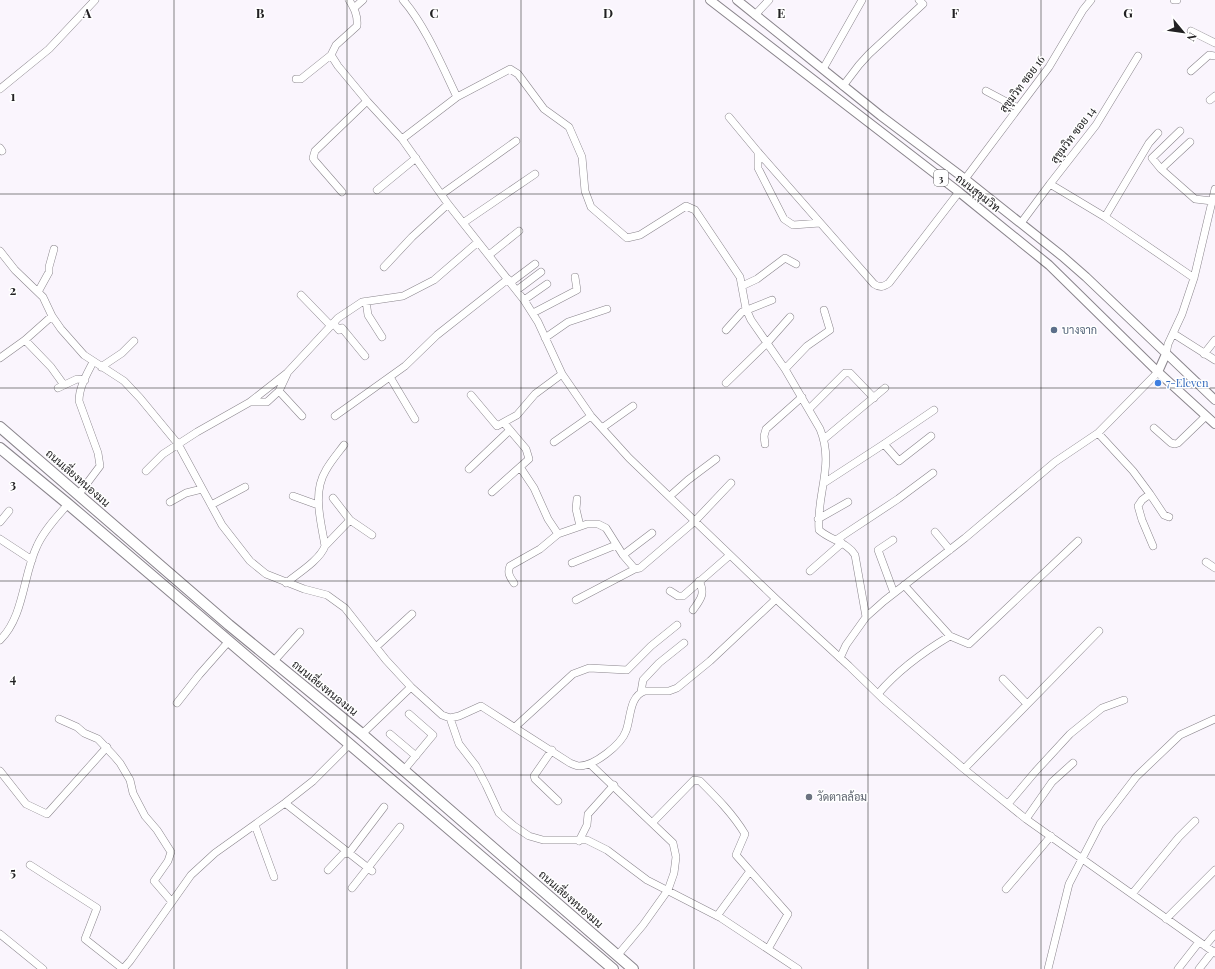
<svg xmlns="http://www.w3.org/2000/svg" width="1215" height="969" font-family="'Playfair Display',Sarabun,serif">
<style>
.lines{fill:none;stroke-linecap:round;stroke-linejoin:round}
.minor-casing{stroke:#8a858c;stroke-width:8}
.major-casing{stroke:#8a858c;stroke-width:10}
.highway-casing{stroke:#8a858c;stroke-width:12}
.minor{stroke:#fff;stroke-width:7}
.major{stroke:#fff;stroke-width:8}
.highway{stroke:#fff;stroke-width:10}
.grid{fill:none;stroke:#222123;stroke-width:1;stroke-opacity:0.55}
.service-dot{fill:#5c6f8a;stroke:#fff;stroke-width:1.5}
.shop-dot{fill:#3f7fe0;stroke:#fff;stroke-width:1.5}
.worship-dot{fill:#6b7280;stroke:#fff;stroke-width:1.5}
.labels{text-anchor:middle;stroke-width:3;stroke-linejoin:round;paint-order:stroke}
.shield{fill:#fff;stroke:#646465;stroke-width:1}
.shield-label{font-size:10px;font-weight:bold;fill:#222123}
.street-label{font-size:11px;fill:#222123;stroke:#fff}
.service-label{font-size:11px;fill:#4e5e75;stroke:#fff;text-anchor:start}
.shop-label{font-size:11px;fill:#366cbe;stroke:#fff;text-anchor:start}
.worship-label{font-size:11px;fill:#5b616d;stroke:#fff;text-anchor:start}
.grid-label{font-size:13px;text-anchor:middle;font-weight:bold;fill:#222123;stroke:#fff;stroke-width:3;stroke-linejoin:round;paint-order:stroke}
</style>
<rect width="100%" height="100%" fill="#faf5fd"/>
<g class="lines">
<g class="minor-casing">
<path id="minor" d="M349 0C354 8 358 15 357 26L336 45 331 55 338 66 367 101 402 139 448 204 524 300 538 322 562 374 591 416 629 458 776 599 849 666 882 698 964 769 1026 819 1215 953
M403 0C425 25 442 66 457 97
M1174 0H1177
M354 8 363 0
M755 15 769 0
M1191 31 1215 43
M823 69 862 0
M1191 71 1209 55 1215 56
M296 79H301L331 55
M843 86 859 65 869 54 923 4 919 0
M0 89 49 49 95 0
M986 91 1018 108
M1210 100 1215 96
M729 117 758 152 874 284C880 288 883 287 889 283L959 192
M402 139 457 97 510 69 518 74 544 109 569 127 582 157 585 191 591 207 627 238 640 235 686 206 695 210 740 277 746 309 751 320 785 369 820 429C835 465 816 494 819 530 830 540 847 542 855 555L866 617
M1190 142 1161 169 1195 199 1212 201
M0 148 2 151
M758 152V168L784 219 793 225 820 223
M1161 169 1152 158 1180 131
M965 179 1049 67 1083 10 1091 0
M1050 184 1105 217 1194 278
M377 190 416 158
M342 192 315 161 313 158 315 151 367 101
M442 194 516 141
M1105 217 1149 143 1158 133
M463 223 535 174
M1021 223 1050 184 1096 125 1138 56
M0 251 15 270 43 297 52 316 61 329 84 355 124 381 140 398 178 444 222 525 250 561 266 574 304 589 327 595 345 608 386 660 411 687 442 715 450 718 459 716 481 706 570 763C573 764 576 766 579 766 594 766 621 745 626 731 631 718 629 696 645 691H669L677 688 710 661 776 599
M489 255 519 231
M384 267 412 237 448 204
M511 282 535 264
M742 286 757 279 785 258 796 264
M517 290 541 272
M38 292 49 272V267L54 249
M301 295 331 326
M524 300 547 284
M366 301 368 315 382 337
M533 313 577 290 575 277
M333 323 339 330 342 328 365 356
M726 330 742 312 772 300
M1174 334 1215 360
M545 338 568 322 607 309
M25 340 51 367 64 385
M1166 354 1168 344 1182 314 1194 278 1215 189
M1204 354 1215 340
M0 358 25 340 52 316
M101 367 122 353 134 341
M785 369 807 346 830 330 824 310
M390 377 415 419
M726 383 767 343 790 317
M58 388 77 379 85 380
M279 391 302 416
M471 395 497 426 517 415 535 394 562 374
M250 402H267L279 391 287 374
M809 409 845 373H850L874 398
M335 416 405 366 437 335 508 279
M602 428 633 406
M1154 428 1171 443 1175 444 1178 443 1206 416
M1098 433 1133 471 1150 494 1142 500 1138 506 1142 520 1153 546
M824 439 885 388
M554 442 591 416
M765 444 764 436 766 429 802 397
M884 444 899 461 931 436
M520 467 534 488 548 519 558 534 587 524H598L606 528 623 555 635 569 640 568 695 521 731 483
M469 469 510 430
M146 471 163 454 197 432 250 402 287 373 338 318 362 302 403 296 434 280 478 242
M824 483 884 444 934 410
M492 492 529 459 526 449 504 423
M79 494 100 466 98 453 79 401C79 387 87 374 93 362
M1150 494 1164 515 1169 517
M293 496 318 505
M670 496 688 480 716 459
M333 498 350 520 372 535
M577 499 576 509 580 526
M170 502 186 493 202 489
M211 505 245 487
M818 519 848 502
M0 522 9 511
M935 532 950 550
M0 539 32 560
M836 540 898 499 933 473
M893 540 878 550 894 593
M325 546 350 520
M623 555 652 533
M1206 562 1215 568
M572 563 616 545
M810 571 842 543
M286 583C297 574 320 560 325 546 321 521 312 493 326 470 331 461 338 453 344 445
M514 583C510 577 507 573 510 566L540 549 558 534
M904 585 950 636
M670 591 678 596H683L730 555
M576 600 635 569
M693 610C700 600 706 594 699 581
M0 640C24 617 23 575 37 546 44 530 57 517 68 504
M376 647 412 614
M840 658 846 645 866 617 884 601 965 538 1055 462 1098 433 1158 372
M274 661 300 632
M1003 679 1027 704
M641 692 643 680 659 663 684 643
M878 694C898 670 923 652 950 636L969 644 1078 541
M177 703 199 675 229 641
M450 718 459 744 476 766 486 785 499 813 514 826 529 836 543 840H587L607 850 647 880 721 918 798 969
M59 719 77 727 84 733 98 739 114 756 120 763 130 780 133 793 145 816 157 830 171 852 168 861 154 881 172 902
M515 727 573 674 589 668 627 670 651 646 677 625
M362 734 411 687
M390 734 416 756
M552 750 534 776 535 779 558 801
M590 764 673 843 676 857 674 873 668 890 643 925 617 956
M964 769 1099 631
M404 770 433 735 409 714
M0 771 26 804 47 814 107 747
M285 803 372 871
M1008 804 1035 772 1070 734 1102 708 1124 700
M1026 819 1052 782 1073 763
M652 823 694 780 700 781C716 797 733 814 745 834L736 855 788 914 768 949
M255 825 274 877
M579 841 587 825 588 814 614 785
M30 865 97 908 85 939 123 969
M328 870 343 854 349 853 384 807
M352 888 400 827
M1006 889 1051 836
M1132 894 1179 837 1195 821
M717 916 750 871
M1166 919 1215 870
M0 934 43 969
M1205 946 1215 934
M123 969 130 961 191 875 215 853 285 803 313 781 349 745
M1048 969 1069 884 1100 824 1136 777 1180 735 1215 719
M1178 969 1199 942
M1199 969 1213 951"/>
</g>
<g class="major-casing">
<path id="major" d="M710 0 959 192 1049 265 1158 372 1215 424
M737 0 881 116 965 179 1062 256 1086 277 1215 400
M1158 372 1166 354"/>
</g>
<g class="highway-casing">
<path id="highway" d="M0 427 229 625 362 734 633 969
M0 448 68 504 190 608 613 969"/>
</g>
<use href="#minor" class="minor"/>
<use href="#major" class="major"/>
<use href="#highway" class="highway"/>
</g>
<path class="grid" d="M174 0V969M347 0V969M521 0V969M694 0V969M868 0V969M1041 0V969M0 194H1215M0 388H1215M0 581H1215M0 775H1215"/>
<circle class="service-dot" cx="1054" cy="330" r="4"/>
<circle class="shop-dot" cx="1158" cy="383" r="4"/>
<circle class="worship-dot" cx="809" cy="797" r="4"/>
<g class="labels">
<rect class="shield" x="934" y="170" width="14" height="16" rx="3"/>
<g class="shield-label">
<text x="941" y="182">3</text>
</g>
<g class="street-label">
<text transform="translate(1022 84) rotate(-53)" y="4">สุขุมวิท ซอย 16</text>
<text transform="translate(1073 135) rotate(-53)" y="4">สุขุมวิท ซอย 14</text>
<text transform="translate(978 193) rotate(38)" y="4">ถนนสุขุมวิท</text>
<text transform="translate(78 478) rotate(41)" y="4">ถนนเลี่ยงหนองมน</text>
<text transform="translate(325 688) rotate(39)" y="4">ถนนเลี่ยงหนองมน</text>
<text transform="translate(571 899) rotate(41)" y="4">ถนนเลี่ยงหนองมน</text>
</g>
<g class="service-label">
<text x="1062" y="334">บางจาก</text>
</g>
<g class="shop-label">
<text x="1166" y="387">7-Eleven</text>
</g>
<g class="worship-label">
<text x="817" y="801">วัดตาลล้อม</text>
</g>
</g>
<g class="grid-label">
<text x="87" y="18">A</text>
<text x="260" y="18">B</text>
<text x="434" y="18">C</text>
<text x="608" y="18">D</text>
<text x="781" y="18">E</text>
<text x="955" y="18">F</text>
<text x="1128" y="18">G</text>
<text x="13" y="101">1</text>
<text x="13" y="295">2</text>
<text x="13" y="489">3</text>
<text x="13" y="683">4</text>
<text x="13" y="877">5</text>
</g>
<g transform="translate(1183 32) rotate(119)" stroke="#ffffff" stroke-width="3" paint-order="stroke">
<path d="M0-3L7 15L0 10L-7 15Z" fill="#222123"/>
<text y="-6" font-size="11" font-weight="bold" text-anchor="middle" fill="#222123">N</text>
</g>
</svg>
